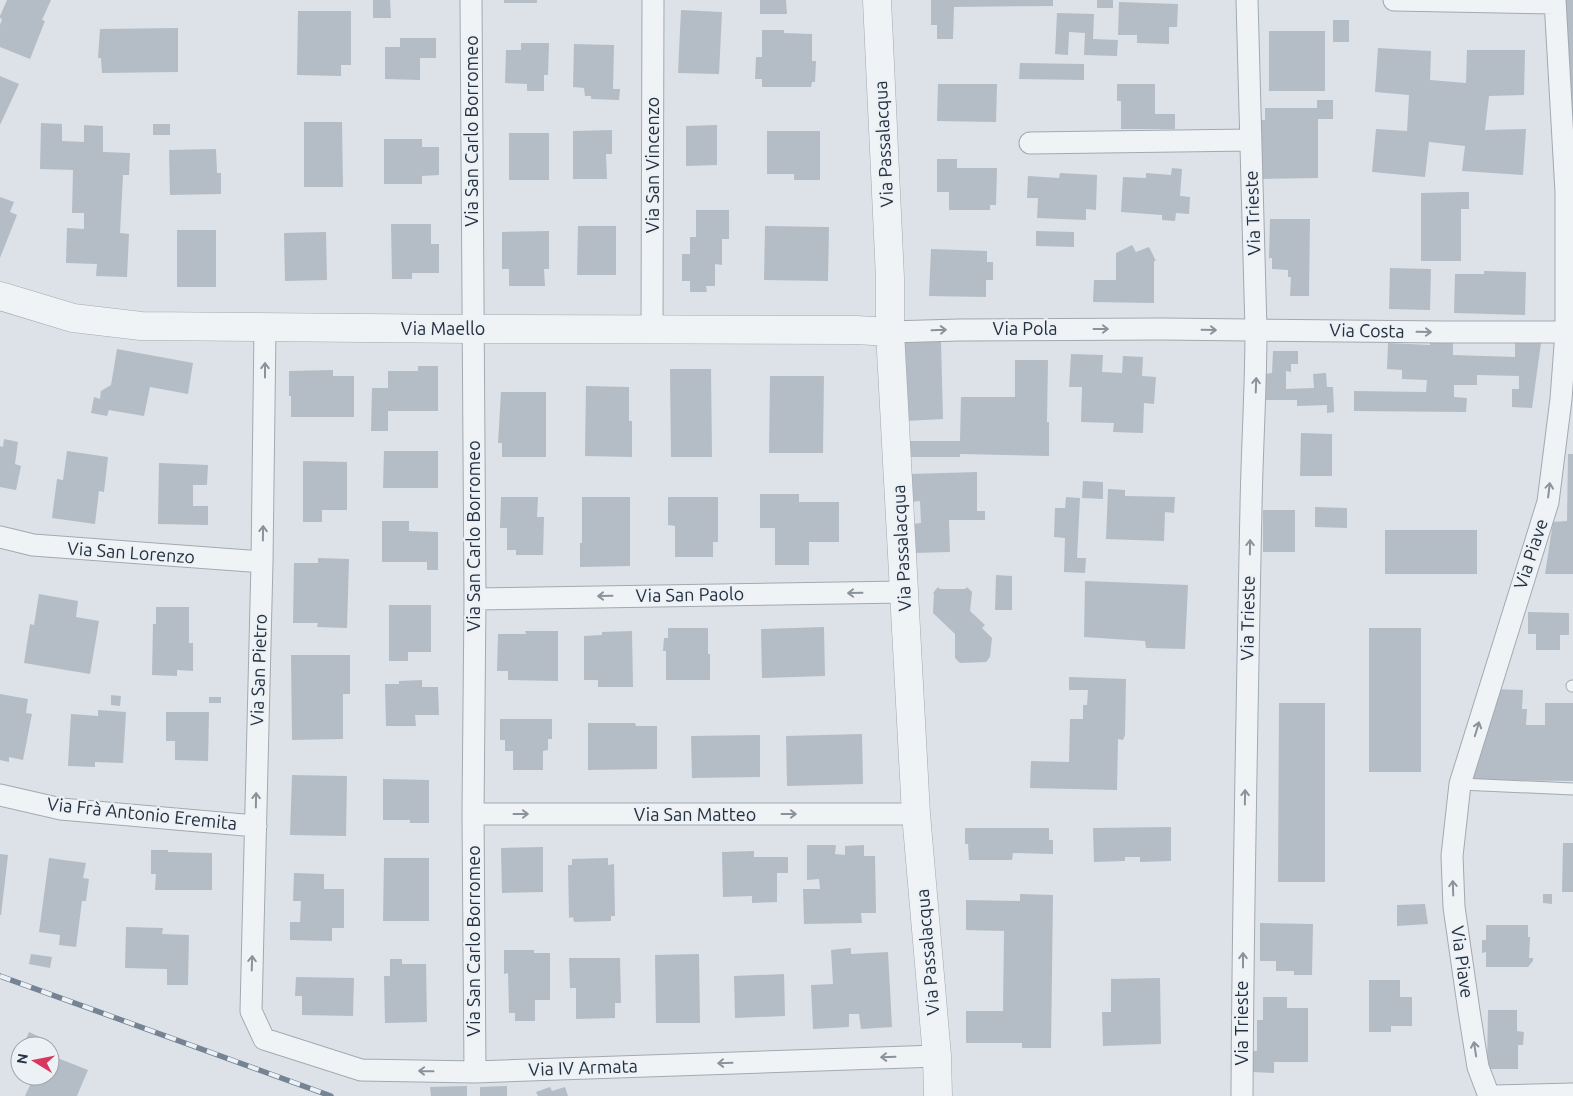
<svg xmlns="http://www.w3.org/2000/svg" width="1573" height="1096" font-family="Ubuntu,sans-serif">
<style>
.building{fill:#b4bcc5}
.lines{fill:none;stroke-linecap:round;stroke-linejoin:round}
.service-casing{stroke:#a2a9b2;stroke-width:13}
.minor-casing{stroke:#a2a9b2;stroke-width:23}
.tertiary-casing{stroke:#a2a9b2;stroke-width:29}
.service{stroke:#f0f3f6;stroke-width:11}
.minor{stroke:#f0f3f6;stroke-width:21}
.tertiary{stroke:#f0f3f6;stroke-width:28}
.rail-casing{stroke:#758393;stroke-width:5.5}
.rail{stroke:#ecf1f6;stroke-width:4;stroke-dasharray:11;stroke-linecap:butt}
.oneway{stroke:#8a929b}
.labels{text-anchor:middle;stroke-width:4.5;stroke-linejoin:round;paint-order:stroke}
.street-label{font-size:18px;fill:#253140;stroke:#ecf1f6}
</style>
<rect width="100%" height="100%" fill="#dde2e8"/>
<path class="building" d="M7 0H51L42 20 45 21 30 59 0 47V25L2 19 0 18V16Z
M373 0H390L391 18H373Z
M504 0H537V3H504Z
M760 0H786L787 14H760Z
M931 0H1053V6L954 7 953 39H937V25H931Z
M1097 0H1113V8H1097Z
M1560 0H1573V205Z
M1119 2 1178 4 1177 27H1169V44L1137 43V35H1118Z
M681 10 722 12 719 74 678 73Z
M298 11H351V65H341V76L297 75Z
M1057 13 1094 14 1093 39 1118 40 1117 56 1084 55 1085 33 1069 32 1068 55 1055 54Z
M1333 20H1349V42H1333Z
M178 28V72L102 73 101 58H98L100 29Z
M762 30H784V33L812 34V61H816L815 82H812L811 87H762V79H755L756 57H762Z
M1269 31H1325V91H1269Z
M400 38H436V58H420V80L385 79V47H400Z
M521 43H549L548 75H544V91H527V84L505 83 506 50H521Z
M574 44 614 45 613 89H620L619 100 591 99V96H585L584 88 573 87Z
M1378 48 1431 51 1430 80 1466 83 1467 50H1525L1524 95 1489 96 1485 130 1526 129 1523 175 1462 171 1465 146 1429 142 1425 177 1372 172 1376 129 1407 131 1409 95 1375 92Z
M1020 63 1084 64V80L1019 79Z
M0 76 19 84 0 125Z
M938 84H997L996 122 937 121Z
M1117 84H1155V114H1175V129H1121V101H1117Z
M1317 100H1333V119H1318V178L1262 179V167H1257L1260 120H1265V108H1317Z
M304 122H342L343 187H304Z
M41 123 62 124V141L84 142V125L103 126V152L130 153 129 175H123L120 233 129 234 127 277 96 276 97 264 66 263 67 228 84 229V213H72L73 170 40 169Z
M153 124H170V135H153Z
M717 125V165L686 166V126Z
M612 130V154H606L607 179H573V131Z
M767 131H820V180H794V174H767Z
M509 133H549V180H509Z
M384 139H422V147H439V175L422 176V184H384Z
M216 149 217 173H221V194L170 195 169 150Z
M937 159H957V168H997L996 205H990V210H949V192H937Z
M1172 168 1182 169 1180 196 1190 197 1189 214 1176 213 1175 221 1162 220V215L1121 212 1123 177 1146 178V173L1171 175Z
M1060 173 1097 175 1096 210 1086 209V220L1037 218 1038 198H1027L1028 176 1059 178Z
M1462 192H1469V209H1461V261H1421V193Z
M0 197 14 202 10 212 17 215 0 258Z
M696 210H729V239H722V265L715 264V286H706L707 292H690V281H682V254H690V237H696Z
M1270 219H1310L1309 296H1290L1291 277H1288V270L1272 269V258H1269Z
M391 224H431V244H439V273H412V279H392Z
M578 226H616V275H577Z
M765 226 829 227 828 281 764 280Z
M177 230H216V287H177Z
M549 231V269H544L545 286H509V269H502V232Z
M1036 231 1074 232V247L1036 246Z
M326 232 327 280 285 281 284 233Z
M1132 245 1136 252 1149 247 1156 261H1154V303L1093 302 1094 280H1116V253Z
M931 249 987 251V262H993V280H986V297L929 296Z
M1390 268 1431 269 1430 310 1389 309Z
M1484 271 1526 272 1525 315 1454 313 1455 274H1484Z
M941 341 943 419 906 421 904 342Z
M1430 341 1453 342V355L1515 357V342L1541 343 1532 408 1512 407V389H1519V376L1477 375V385H1454V397L1467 398 1466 412 1354 411V391L1426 392 1427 380 1402 379V370L1387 369 1388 343 1430 345Z
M117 349 193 363 188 394 150 387 144 416 109 410 107 416 91 413 94 397 100 399 101 391 111 385Z
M1273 351H1298V364H1291V372L1286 371V389L1314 388 1313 374 1326 373 1327 387H1333L1334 412 1327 413V405L1297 406V400H1265L1264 374 1272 373Z
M1071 354 1103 355 1102 372 1122 373 1123 356 1143 357 1142 376 1156 377 1154 404 1144 403 1143 433 1113 432 1114 423 1081 422 1082 387H1069Z
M1015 360H1048L1047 422H1049V456L960 454V457H906L905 441H960L961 397H1015Z
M418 366H438V411H388V431H371L372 388H388V371H418Z
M670 369H711L712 457H671Z
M333 370V376H354V417H291V396H289V371Z
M770 376H824L823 453H769Z
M586 386 629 387V421H632V457L585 456Z
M501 392H546V457H502V443H498Z
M1301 433 1332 434V476H1300Z
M4 439 18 442 15 464 21 466 16 490 0 487V446L3 447Z
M67 451 108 457 104 492 99 491 95 524 52 518 57 479 63 480Z
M384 451H438V488H383Z
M1568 454H1573V574H1545L1553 522 1567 521Z
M303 461 347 462V510H322V522H303Z
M159 463 208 465 207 485H193V506H208V525L158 524Z
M977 472V511H985V520H949L950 552 913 553 912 524 921 523 920 501 911 502 910 474Z
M1083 481 1103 482V499L1082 498Z
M1108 489 1125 490V496L1175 497 1174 513 1165 512 1164 541 1106 539Z
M760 494H799V502H839V542H809V565H775V528H760Z
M501 497H538L537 517H544L543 555H516V550H507V528H500Z
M582 497H630V566L580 567V543H582Z
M668 497H718V542H713V557H675V526L668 525Z
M1066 497 1080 498 1077 558H1086L1085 573 1064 572 1065 538 1054 537 1055 508H1065Z
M1315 507 1347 508V528L1315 527Z
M1263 510H1295V552H1263Z
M382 521H409V531L438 532V570H427V562H382Z
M1385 530H1477V574H1385Z
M318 558 349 559 347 628 317 627 318 623H293L294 563H318Z
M996 575 1012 576V610H995Z
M1085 581 1188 585 1185 649 1146 648 1145 641 1084 637Z
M938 587 940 589H965L967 587 972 592 970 611 985 625 982 628 992 638 990 657 986 662 960 663 955 658V634L933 613 934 594 933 593Z
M39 594 78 601 76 617 99 621 90 674 24 663 30 624 34 625Z
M389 605H431V652H408V661H389Z
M156 607H189V643H193V671L177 670V676L152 675 153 624H156Z
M1528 612 1569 613V635H1560V650H1536V634H1528Z
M824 627 825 676 762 678 761 629Z
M668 628H708V654H710V680H666V651H663L664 638H668Z
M1369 628H1421V772H1369Z
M525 631H558V681L508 680V671H497L498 634H526Z
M632 631 633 687H598V680H584V636L602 635V632Z
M291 655H350V694H343V739L292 740Z
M1069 677 1126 679 1125 735 1123 740 1118 739 1117 790 1030 788 1031 761 1069 762 1070 719H1083V705H1087L1088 690H1069Z
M422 680V687H438L439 715H415L416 726H386L385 684H399V681Z
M1492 689 1523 690 1522 709H1527L1526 725H1545V703H1573V781L1468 780Z
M0 694 28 699 26 713 32 714 23 760 9 757V762L0 760Z
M111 695 121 696 120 706 111 705Z
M209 697H221V703H209Z
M1279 703H1325V882H1278Z
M98 710 126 712 123 763 95 762V767L68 766 71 714 98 716Z
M166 712H209L208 761 175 760V741H166Z
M500 719H552V739H548V750L543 751V770H513V751H505V740H500Z
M588 723H635L636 726H657V769L588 770Z
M862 734 863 784 787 786 786 736Z
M760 735V777L692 778 691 736Z
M292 775 347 776 346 836 290 835Z
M383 779 429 780V823H410V820H383Z
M1171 827V861L1140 862V857H1125V861L1094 862 1093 828Z
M965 828H1049V840H1053V854L1013 853 1012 860H969L968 844H965Z
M1563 843H1573V892H1562Z
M807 845H836L835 854 845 855V846L864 845V856H875L876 913H861L862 923 804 924 803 889H820L819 879 807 880Z
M543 847V892L502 893 501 848Z
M151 850H168V852L212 853V890H155L156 874H151Z
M754 851V857H788V873H777V902L752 903V896L723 897 722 852Z
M0 854 8 855 1 915H0Z
M49 858 86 863 83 878 89 879 86 901H82L76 947 59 945 60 935 39 932Z
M384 858H429V921H383Z
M608 858V865L614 864 615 916H611V921L574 922 573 917 569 918 568 865H572V859Z
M294 873 324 874V889H344V928H332V941L290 940V922H300L301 901H293Z
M1020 894 1053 895 1051 1048H1022V1043H966V1011H1003L1004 931 966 930V900L1020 901Z
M1543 894H1552V904L1543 903Z
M1425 904 1428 924 1397 926V905Z
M1260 923 1313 924 1312 975H1294V971H1276V961H1260Z
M1486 925H1528V937H1530L1529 958H1533V961L1528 967H1486V952L1482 953V940H1486Z
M126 927 163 928 162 934 189 935 188 985H167V969L125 968Z
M851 948V954L888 952 892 1027 861 1029 859 1014H849V1027L813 1029 811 985 833 984 831 950Z
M504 950H534V953H550V1000H535V1021H515V1013H509L508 973 504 974Z
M31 954 52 957 50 968 29 964Z
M699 954 700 1023H656L655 955Z
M569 958H620L621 1003H615V1018L576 1019V988H570Z
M390 959H402V964H426L427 1022 385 1023 384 976H390Z
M784 974 785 1016 735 1018 734 976Z
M296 977 354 978 353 1016 302 1015V996H295Z
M1160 978 1161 1044 1103 1046 1102 1012H1111V979Z
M1369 980H1400V997H1412V1026H1391V1032H1369Z
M1263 997H1287V1008H1308V1062H1274V1073L1252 1072V1051H1257V1020H1263Z
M1488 1010H1517V1031L1524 1032 1523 1045H1518V1069H1487Z
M29 1032 42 1038 39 1045 26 1039Z
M50 1055 88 1070 77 1096H25L31 1083 24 1080 26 1076H50Z
M467 1086V1096H431L430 1087Z
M507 1086V1096H480V1087Z
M550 1087 552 1091 565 1087 568 1096H538L536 1092Z"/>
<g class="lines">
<g class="service-casing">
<path id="service" d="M1572 686H1573
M1460 784 1573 789"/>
</g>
<g class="minor-casing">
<path id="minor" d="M471 0 475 599 473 814 475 1072
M1394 0 1555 3
M1030 143 1251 140
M265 328 262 562 251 1011 264 1039 361 1070 475 1072 937 1056
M652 330 653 0
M890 332 959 330 1161 329 1444 332H1573
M0 537 33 545 262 562
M475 599 904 592
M0 795 61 809 256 826
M473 814H916
M1242 1096C1243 900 1247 704 1251 507 1252 448 1256 389 1256 330L1247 0
M1489 1096 1478 1067 1469 1011 1454 907 1452 856 1460 784 1548 502 1561 399 1566 332V192L1555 0
M1494 1096 1573 1094"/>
</g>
<g class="tertiary-casing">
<path id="tertiary" d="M877 0 890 278V332L916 814 937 1056 938 1096
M0 296 73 318 141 326 473 329 856 330 890 332"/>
</g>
<use href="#service" class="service"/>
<use href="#minor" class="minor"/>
<use href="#tertiary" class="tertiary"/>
<g class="rail-casing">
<path id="rail" d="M0 976 331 1096"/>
</g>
<use href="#rail" class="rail"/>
</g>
<defs><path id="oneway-shaft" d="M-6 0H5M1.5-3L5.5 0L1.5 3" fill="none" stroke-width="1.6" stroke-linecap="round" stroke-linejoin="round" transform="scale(1.25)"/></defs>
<g class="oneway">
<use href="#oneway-shaft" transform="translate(1101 329)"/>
<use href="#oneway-shaft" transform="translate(939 330) rotate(-2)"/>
<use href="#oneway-shaft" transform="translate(1209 330) rotate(1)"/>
<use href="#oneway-shaft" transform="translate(1424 332) rotate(1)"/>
<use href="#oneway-shaft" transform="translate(265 370) rotate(-90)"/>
<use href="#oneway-shaft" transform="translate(1256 385) rotate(-88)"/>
<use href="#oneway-shaft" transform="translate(1549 490) rotate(-83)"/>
<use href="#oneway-shaft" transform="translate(263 533) rotate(-89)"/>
<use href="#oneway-shaft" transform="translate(1250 547) rotate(-89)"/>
<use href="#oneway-shaft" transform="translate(855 593) rotate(179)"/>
<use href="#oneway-shaft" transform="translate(605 596) rotate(179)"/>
<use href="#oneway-shaft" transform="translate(1477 729) rotate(-73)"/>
<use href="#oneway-shaft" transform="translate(1245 797) rotate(-89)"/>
<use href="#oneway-shaft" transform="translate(256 800) rotate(-89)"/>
<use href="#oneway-shaft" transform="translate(521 814)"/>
<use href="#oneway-shaft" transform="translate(789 814)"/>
<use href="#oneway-shaft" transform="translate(1453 888) rotate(-92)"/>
<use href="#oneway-shaft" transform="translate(1243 960) rotate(-90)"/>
<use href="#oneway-shaft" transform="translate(252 963) rotate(-88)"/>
<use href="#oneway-shaft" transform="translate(1475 1049) rotate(-99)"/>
<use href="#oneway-shaft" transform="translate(888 1057) rotate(178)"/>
<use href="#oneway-shaft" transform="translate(725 1063) rotate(178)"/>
<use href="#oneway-shaft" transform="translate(426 1071) rotate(-179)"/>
</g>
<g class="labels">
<g class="street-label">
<text transform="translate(472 131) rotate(-90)" y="6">Via San Carlo Borromeo</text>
<text transform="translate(884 144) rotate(-93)" y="6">Via Passalacqua</text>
<text transform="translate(653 165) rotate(-90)" y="6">Via San Vincenzo</text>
<text transform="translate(1253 213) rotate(-92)" y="6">Via Trieste</text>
<text x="443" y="335">Via Maello</text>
<text x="1025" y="335">Via Pola</text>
<text transform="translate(1367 331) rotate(1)" y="6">Via Costa</text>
<text transform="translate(474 536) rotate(-90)" y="6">Via San Carlo Borromeo</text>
<text transform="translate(902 548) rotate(-93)" y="6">Via Passalacqua</text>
<text transform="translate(131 553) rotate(4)" y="6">Via San Lorenzo</text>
<text transform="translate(1531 554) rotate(-72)" y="6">Via Piave</text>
<text transform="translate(690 595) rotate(-1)" y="6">Via San Paolo</text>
<text transform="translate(1248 618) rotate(-89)" y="6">Via Trieste</text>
<text transform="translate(259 670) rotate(-88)" y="6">Via San Pietro</text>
<text transform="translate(142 814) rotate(6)" y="6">Via Frà Antonio Eremita</text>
<text x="695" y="821">Via San Matteo</text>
<text transform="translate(474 941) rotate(-90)" y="6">Via San Carlo Borromeo</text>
<text transform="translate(928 952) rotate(-95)" y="6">Via Passalacqua</text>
<text transform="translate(1462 962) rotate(82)" y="6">Via Piave</text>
<text transform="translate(1242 1023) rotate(-90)" y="6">Via Trieste</text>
<text transform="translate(583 1068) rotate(-2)" y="6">Via IV Armata</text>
</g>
</g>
<g transform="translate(35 1061) rotate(280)"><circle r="24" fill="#ecf1f6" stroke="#9ca4ad"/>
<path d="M0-4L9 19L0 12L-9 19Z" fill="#d7385f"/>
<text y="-8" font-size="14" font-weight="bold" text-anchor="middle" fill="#253140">N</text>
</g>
</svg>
